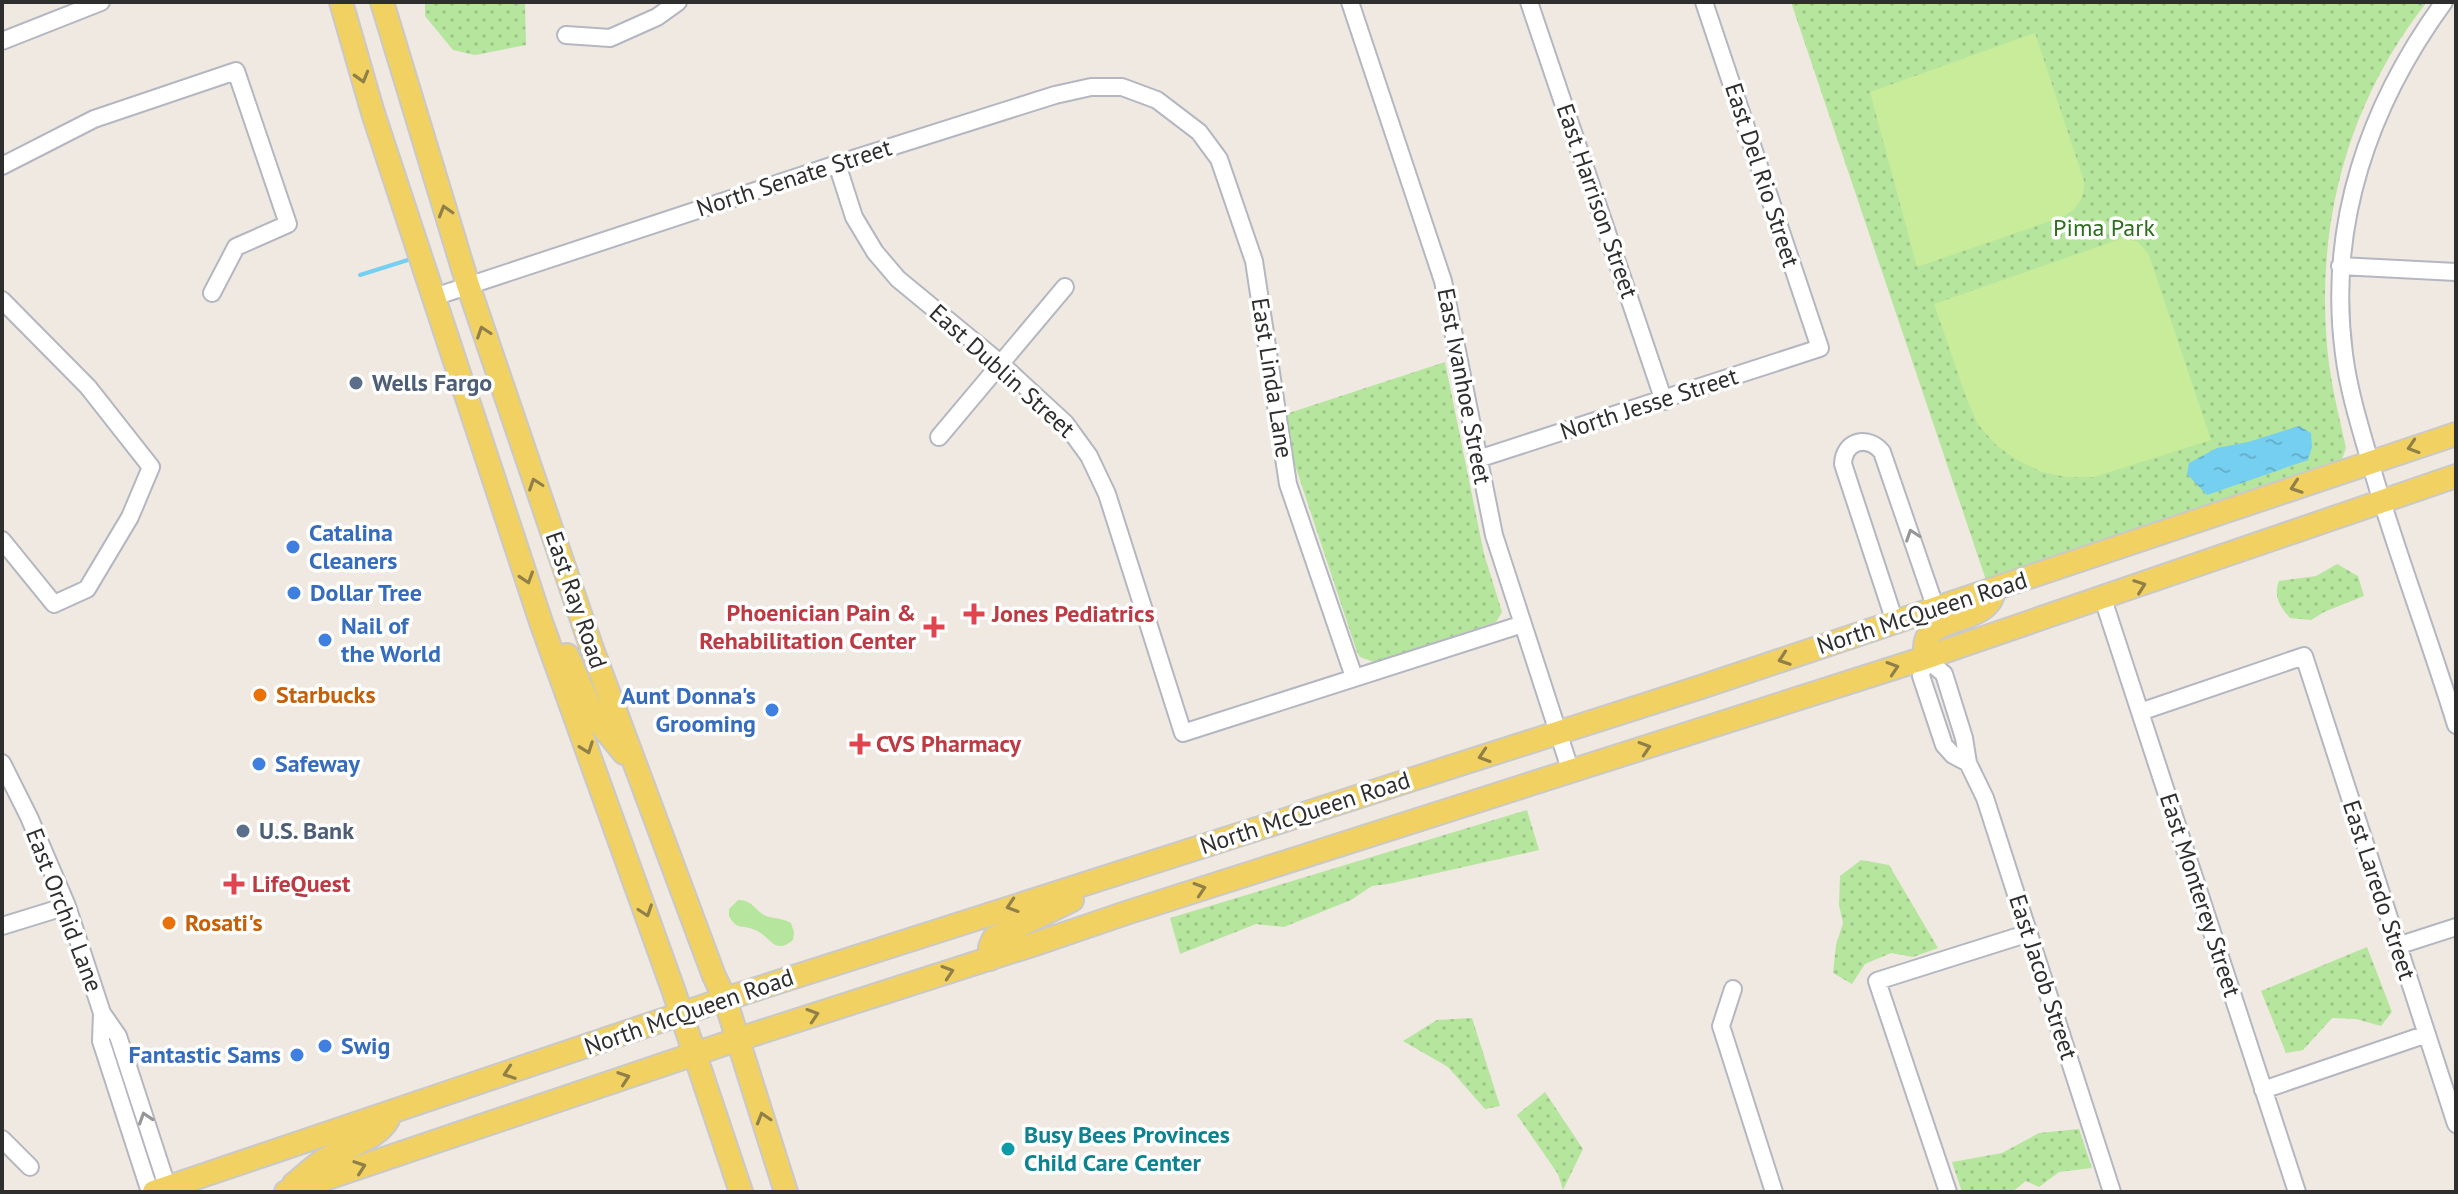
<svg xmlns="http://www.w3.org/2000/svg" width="2458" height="1194" font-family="'PT Sans',sans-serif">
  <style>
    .grass { fill: #b6e59e }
    .park { fill: url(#park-dots) }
    .pitch { fill: #c9ec9a }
    .water { fill: url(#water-ripples) }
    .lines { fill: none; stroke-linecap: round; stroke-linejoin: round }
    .stream { stroke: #75cff0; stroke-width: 4 }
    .minor-casing { stroke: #b4b7c1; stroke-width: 20 }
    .major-casing { stroke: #c9c9c9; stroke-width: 26 }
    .minor { stroke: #fff; stroke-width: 16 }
    .major { stroke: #f2d163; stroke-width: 22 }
    .oneway { stroke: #908048 }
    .oneway2 { stroke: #969696 }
    .service-dot { fill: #5c6f8a; stroke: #fff; stroke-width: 3 }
    .shop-dot { fill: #3f7fe0; stroke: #fff; stroke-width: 3 }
    .health-dot { fill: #e0444e; stroke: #fff; stroke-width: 3 }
    .food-dot { fill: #e8710a; stroke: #fff; stroke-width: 3 }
    .culture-dot { fill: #0f9aa8; stroke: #fff; stroke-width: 3 }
    .labels { text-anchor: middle; stroke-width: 7; stroke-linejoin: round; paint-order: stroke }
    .street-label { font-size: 24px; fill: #2e2e2e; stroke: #fff }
    .park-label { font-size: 24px; fill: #2c6e1b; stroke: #fff }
    .service-label { font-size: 24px; font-weight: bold; fill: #4e5e75; stroke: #fff; text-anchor: start }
    .shop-label { font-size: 24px; font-weight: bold; fill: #366cbe; stroke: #fff; text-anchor: start }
    .health-label { font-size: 24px; font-weight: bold; fill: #be3a42; stroke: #fff; text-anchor: start }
    .food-label { font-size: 24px; font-weight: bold; fill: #c56008; stroke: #fff; text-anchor: start }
    .culture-label { font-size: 24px; font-weight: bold; fill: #0d838f; stroke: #fff; text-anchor: start }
  </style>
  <defs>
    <pattern id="park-dots" width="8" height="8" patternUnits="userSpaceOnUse" patternTransform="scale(2)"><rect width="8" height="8" fill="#b6e59e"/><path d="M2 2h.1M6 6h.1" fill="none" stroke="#9dc588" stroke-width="1.8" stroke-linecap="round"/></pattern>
    <pattern id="water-ripples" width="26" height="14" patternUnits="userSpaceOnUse" patternTransform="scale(2)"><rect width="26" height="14" fill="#75cff0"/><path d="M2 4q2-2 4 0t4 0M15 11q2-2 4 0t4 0" fill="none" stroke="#66b2ce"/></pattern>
  </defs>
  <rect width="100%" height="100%" fill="#efe9e1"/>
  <path class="grass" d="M 738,900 C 753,900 754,910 766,916 C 775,919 783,918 791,923 L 794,932 L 793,940 C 774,956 771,936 755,930 C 742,924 737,931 729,916 L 729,909 Z"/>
  <path class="park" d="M 425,2 L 525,2 L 526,45 L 475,55 L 453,50 L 425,16 Z
    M 1791,2 L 2427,2 C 2345,105 2313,234 2329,364 C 2333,393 2340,420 2346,448 L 2342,459 L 1987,583 Z
    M 1445,362 L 1484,554 L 1502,612 L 1496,622 L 1374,662 L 1360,657 L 1357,652 L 1293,459 L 1286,414 Z
    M 2337,564 L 2358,576 L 2364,596 L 2324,612 L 2311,620 L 2290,618 C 2280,607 2273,596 2279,581 L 2316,576 Z
    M 1527,810 L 1539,850 L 1388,884 L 1372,886 L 1351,900 L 1284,927 L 1256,924 L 1180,954 L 1170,918 Z
    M 1861,860 L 1889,865 L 1938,948 L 1913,957 L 1891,953 L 1865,964 L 1852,984 L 1833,973 L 1836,945 L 1843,923 L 1839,905 L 1840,876 Z
    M 2367,947 L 2392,1012 L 2381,1026 L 2356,1019 L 2332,1018 L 2303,1050 L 2286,1053 L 2261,991 Z
    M 1472,1018 L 1500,1106 L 1485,1109 L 1448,1067 L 1403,1041 L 1437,1020 Z
    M 1545,1092 L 1583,1149 L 1563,1190 L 1558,1174 L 1517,1115 Z
    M 2079,1129 L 2092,1168 L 2059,1172 L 2039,1187 L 2026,1181 L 2012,1192 L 1962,1192 L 1952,1162 L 2002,1153 L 2039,1133 Z"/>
  <path class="pitch" d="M 2035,33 L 2084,181 C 2085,197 2078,208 2065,216 L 1917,267 L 1870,92 Z
    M 2123,238 L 2138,242 L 2149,255 L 2211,440 L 2094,477 L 2066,477 L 2042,472 L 2015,459 L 1995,444 L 1977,423 L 1965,394 L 1934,304 Z"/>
  <path class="water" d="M 2299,426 L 2311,433 L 2312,447 L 2308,460 L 2207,495 L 2187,474 L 2189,463 L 2217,448 L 2248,442 Z"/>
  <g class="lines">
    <path class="stream" d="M 360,275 L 411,259"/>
    <g class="minor-casing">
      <path id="minor" d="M 1350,2 L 1443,281 L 1494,535 L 1571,772
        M 1529,2 L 1664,401
        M 2444,2 C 2369,105 2327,225 2344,354 C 2349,394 2362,433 2373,472 C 2398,557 2430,640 2456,725
        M 566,35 L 610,38 L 657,17 L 678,2
        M 2,41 L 101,2
        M 837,164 L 854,217 L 875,252 L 898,279 L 1000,363 L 1065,423 L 1089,456 L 1107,494 L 1183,733 L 1523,624
        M 2,166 L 94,119 L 236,71 L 288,224 L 236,247 L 212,293
        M 2340,266 L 2456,272
        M 434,297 L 837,164 L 1055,95 L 1091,87 L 1122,87 L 1157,100 L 1199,132 L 1219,159 L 1254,261 L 1288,484 L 1354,677
        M 2,300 L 88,387 L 151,467 L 130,517 L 87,589 L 54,604 L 2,540
        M 939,437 L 1065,287
        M 1478,459 L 1820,348 L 1704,2
        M 2103,599 L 2297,1192
        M 1895,622 L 1843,464 C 1844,440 1868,435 1882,452 L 1936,609
        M 2140,712 L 2304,656 L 2456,1124
        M 2,763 L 29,817 L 67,906 L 102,1013 L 118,1036 L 169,1192
        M 1968,763 L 1953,755 L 1944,745 L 1921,676 L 1925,658 L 1944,674 L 1964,738 L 1968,763 L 1985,798 L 2112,1192
        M 2,926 L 67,906
        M 2397,946 L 2456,927
        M 1733,989 L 1721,1026 L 1774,1192
        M 102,1013 L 101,1041 L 150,1192
        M 2263,1090 L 2427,1034
        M 2,1139 L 30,1167
        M 1948,1192 L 1877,981 L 2029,933"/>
    </g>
    <g class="major-casing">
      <path id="major" d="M 341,2 L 373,113 L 541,622 L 673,989 L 741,1192
        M 382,2 L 468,285 L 591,646 L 714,976 L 725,999 L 786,1192
        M 567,655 L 594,716 L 624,753
        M 1925,658 C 1925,652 1924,644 1927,638 C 1941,615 1990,622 1994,590
        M 990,959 L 990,947 L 994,938 L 1072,900
        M 294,1184 C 304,1176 313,1167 324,1160 C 343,1147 384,1138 390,1114
        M 154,1192 L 725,999 L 1701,687 L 2456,434
        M 286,1192 L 739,1039 L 1035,944 L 1126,913 L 1925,658 L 2456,476"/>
    </g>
    <use href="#minor" class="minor"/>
    <use href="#major" class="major"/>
  </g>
  <defs><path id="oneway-chevron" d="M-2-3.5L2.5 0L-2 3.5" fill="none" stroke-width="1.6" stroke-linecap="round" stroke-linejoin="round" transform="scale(2)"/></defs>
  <g class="oneway">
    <use href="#oneway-chevron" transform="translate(362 77) rotate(74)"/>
    <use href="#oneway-chevron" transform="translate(445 211) rotate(-107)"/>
    <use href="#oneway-chevron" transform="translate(483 332) rotate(-109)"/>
    <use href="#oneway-chevron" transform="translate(2413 447) rotate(162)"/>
    <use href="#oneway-chevron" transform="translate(535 484) rotate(-109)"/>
    <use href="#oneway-chevron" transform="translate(2296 487) rotate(161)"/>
    <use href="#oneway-chevron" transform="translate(527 578) rotate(72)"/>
    <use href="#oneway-chevron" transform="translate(2140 586) rotate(-20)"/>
    <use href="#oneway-chevron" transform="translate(1784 659) rotate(161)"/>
    <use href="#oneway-chevron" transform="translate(1893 668) rotate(-18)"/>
    <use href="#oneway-chevron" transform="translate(587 748) rotate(70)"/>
    <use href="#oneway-chevron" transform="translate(1645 748) rotate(-18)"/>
    <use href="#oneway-chevron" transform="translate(1484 756) rotate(162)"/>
    <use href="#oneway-chevron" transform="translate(1200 889) rotate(-18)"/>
    <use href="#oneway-chevron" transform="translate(1012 906) rotate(162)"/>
    <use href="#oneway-chevron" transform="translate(646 911) rotate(71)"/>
    <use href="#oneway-chevron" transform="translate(948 972) rotate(-18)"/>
    <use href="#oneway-chevron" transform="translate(813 1015) rotate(-18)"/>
    <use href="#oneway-chevron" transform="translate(509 1073) rotate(161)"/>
    <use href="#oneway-chevron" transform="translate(624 1078) rotate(-19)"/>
    <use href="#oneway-chevron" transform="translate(763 1118) rotate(-107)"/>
    <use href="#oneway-chevron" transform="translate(360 1167) rotate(-19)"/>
  </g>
  <g class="oneway2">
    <use href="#oneway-chevron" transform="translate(1912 535) rotate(-109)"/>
    <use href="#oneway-chevron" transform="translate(145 1118) rotate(-108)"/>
  </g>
  <g class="service-dot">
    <circle cx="356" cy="383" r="8"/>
    <circle cx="243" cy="831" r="8"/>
  </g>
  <g class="shop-dot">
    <circle cx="293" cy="547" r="8"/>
    <circle cx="294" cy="593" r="8"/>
    <circle cx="325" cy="640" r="8"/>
    <circle cx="772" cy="710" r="8"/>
    <circle cx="259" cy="764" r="8"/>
    <circle cx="325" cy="1046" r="8"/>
    <circle cx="297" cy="1055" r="8"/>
  </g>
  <g class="health-dot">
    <path d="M970 602h8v8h8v8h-8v8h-8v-8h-8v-8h8z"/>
    <path d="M930 615h8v8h8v8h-8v8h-8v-8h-8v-8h8z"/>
    <path d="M856 732h8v8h8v8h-8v8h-8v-8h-8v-8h8z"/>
    <path d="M230 872h8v8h8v8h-8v8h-8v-8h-8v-8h8z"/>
  </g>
  <g class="food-dot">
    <circle cx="260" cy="695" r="8"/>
    <circle cx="169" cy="923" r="8"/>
  </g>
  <circle class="culture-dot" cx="1008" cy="1149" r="8"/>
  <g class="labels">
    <g class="street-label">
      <text transform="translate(1762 175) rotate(72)" y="8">East Del Rio Street</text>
      <text transform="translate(794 178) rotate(-18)" y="8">North Senate Street</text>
      <text transform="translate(1597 201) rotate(71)" y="8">East Harrison Street</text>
      <text transform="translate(1002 371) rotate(42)" y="8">East Dublin Street</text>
      <text transform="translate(1272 378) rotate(81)" y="8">East Linda Lane</text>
      <text transform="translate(1464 386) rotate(79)" y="8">East Ivanhoe Street</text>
      <text transform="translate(1649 404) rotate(-18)" y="8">North Jesse Street</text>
      <text transform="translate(576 600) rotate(71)" y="8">East Ray Road</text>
      <text transform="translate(1922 613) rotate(-18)" y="8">North McQueen Road</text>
      <text transform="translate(1305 813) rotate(-18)" y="8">North McQueen Road</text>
      <text transform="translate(2379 890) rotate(72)" y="8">East Laredo Street</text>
      <text transform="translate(2200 895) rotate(72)" y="8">East Monterey Street</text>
      <text transform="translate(64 910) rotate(69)" y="8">East Orchid Lane</text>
      <text transform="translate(2043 977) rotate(72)" y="8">East Jacob Street</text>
      <text transform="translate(689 1012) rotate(-19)" y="8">North McQueen Road</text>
    </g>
    <g class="park-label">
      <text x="2104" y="236">Pima Park</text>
    </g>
    <g class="service-label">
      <text x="372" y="391">Wells Fargo</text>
      <text x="259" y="839">U.S. Bank</text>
    </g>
    <g class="shop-label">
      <text x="309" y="541">Catalina<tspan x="309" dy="28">Cleaners</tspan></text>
      <text x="310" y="601">Dollar Tree</text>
      <text x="341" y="634">Nail of<tspan x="341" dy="28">the World</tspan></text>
      <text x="756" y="704" text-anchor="end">Aunt Donna's<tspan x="756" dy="28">Grooming</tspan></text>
      <text x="275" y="772">Safeway</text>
      <text x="341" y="1054">Swig</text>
      <text x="281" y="1063" text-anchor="end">Fantastic Sams</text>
    </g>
    <g class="health-label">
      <text x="916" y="621" text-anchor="end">Phoenician Pain &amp;<tspan x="916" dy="28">Rehabilitation Center</tspan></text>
      <text x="992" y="622">Jones Pediatrics</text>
      <text x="876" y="752">CVS Pharmacy</text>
      <text x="252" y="892">LifeQuest</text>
    </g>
    <g class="food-label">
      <text x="276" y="703">Starbucks</text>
      <text x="185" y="931">Rosati's</text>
    </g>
    <g class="culture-label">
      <text x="1024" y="1143">Busy Bees Provinces<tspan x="1024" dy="28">Child Care Center</tspan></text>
    </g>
  </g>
  <rect width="2458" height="1194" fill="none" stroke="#2e2e2e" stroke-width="8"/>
</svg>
